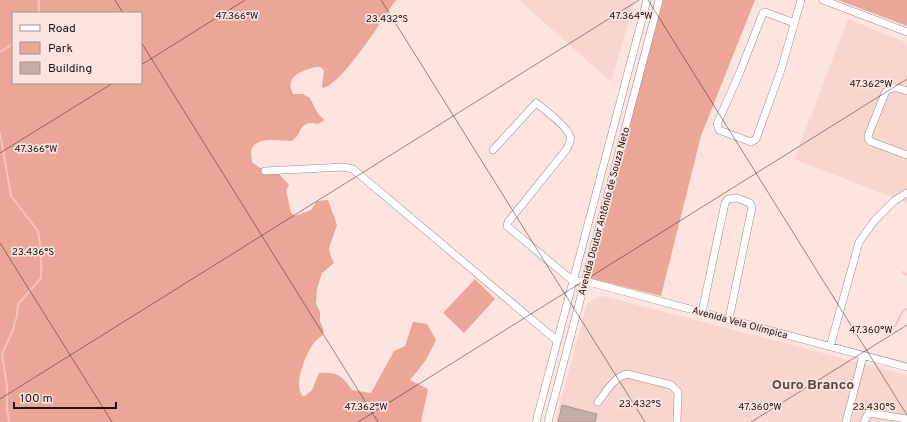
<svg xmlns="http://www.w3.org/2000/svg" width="907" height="422" font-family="Overpass,sans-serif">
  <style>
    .built { fill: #f7d6cf }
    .green { fill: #eba698; fill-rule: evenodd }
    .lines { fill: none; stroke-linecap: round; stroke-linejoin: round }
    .stream { stroke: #f7c2b7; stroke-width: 2 }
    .building { fill: #c4aca7; stroke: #ac9591 }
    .minor-casing { stroke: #9f8884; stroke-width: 8 }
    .minor { stroke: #fff; stroke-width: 7 }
    .ticks { fill: none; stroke: #1d1513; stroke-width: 1; stroke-opacity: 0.45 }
    .labels { text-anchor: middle; stroke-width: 3.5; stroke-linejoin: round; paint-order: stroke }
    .street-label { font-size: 10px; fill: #1d1513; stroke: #fde4df }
    .district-label { font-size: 14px; font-weight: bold; fill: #594541; stroke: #fde4df }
    .ticks-label { font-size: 10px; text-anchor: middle; fill: #1d1513; stroke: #fde4df; stroke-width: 3.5; stroke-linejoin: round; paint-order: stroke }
  </style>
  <rect width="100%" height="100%" fill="#fde4df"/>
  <path class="built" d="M 519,0 L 635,0 L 611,82 Z
    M 848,19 L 907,43 L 907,203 L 794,159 Z
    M 603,296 L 907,375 L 907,422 L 555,422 L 587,304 L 594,299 Z"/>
  <path class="green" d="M 0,0 L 396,0 C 384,17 341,86 323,88 L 322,85 L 324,71 C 322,68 322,67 319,67 C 315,66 310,69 306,70 C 295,74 286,80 293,94 L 303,94 L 310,98 L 318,114 L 325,120 L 318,124 C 298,119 303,134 292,141 C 280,141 253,135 251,152 C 251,155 252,159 252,162 L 260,168 L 271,168 L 279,174 L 289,185 L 286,190 L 291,213 L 295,216 L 311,210 L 317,201 L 328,200 L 337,225 L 329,248 L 330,254 L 334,263 L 322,273 L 317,289 L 316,304 L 320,312 L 320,321 L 324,331 L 322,336 C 310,341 299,371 299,384 C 299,388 300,392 302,396 L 305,396 L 312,390 L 319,373 C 337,372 342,375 352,390 L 371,393 L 394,351 L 405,346 L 413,322 L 427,324 L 436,340 L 426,360 L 410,380 L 428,389 L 421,422 L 0,422 ZM 13,13 L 141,13 L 141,83 L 13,83 Z
    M 663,0 L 755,0 L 701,136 L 661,296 L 588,278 Z
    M 838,0 L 907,0 L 907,26 Z
    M 475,279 L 495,299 L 464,333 L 443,313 Z"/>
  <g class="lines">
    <path class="stream" d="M 39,13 L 39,0
      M 0,52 L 13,44
      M 0,133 L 11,196 L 38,231 L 41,251 L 41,278 L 18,304 L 17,316 L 12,332 L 2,354 L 7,387 L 7,408 L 9,422
      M 903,272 L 907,275
      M 895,326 L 903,311 L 907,309"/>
  </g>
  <path class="building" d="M 562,405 L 597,414 L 595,422 L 558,422 Z"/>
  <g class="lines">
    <g class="minor-casing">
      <path id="minor" d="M 823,0 L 907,32
        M 794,23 L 765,12 L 763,13 L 740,72 L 717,124 L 719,130 L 751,142 L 756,139 L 781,70 L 801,0
        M 907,91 C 898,88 892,85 885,93 L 868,136 L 869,140 L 872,142 L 907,155
        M 493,150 L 536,103 C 544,109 567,127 570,136 C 572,141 568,146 566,150 L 508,222 L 507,226 L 573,281 L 585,281 L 907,367
        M 265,171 L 344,167 L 353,169 L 556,340
        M 702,312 L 725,203 L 728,199 L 737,198 L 750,203 L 752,207 L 729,319
        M 830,347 L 859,242 L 875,220 L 894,201 L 907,193
        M 598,402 C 606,392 614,377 627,374 L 671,385 L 678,392 L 677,422
        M 536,422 L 647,0
        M 548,422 L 659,0
        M 846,422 L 863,356
        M 864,422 L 867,416 L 869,413 L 907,419"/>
    </g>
    <use href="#minor" class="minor"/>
  </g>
  <path class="ticks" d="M 115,0 L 123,13M 381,0 L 645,422M 648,0 L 907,415M 141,42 L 378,422M 141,65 L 245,0M 0,153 L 113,83M 0,243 L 112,422M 0,399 L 639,0M 358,422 L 907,79M 751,422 L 907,325"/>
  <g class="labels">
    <g class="street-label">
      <text transform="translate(603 211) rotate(-75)" y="4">Avenida Doutor Antônio de Souza Neto</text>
      <text transform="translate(740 322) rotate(15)" y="4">Avenida Vela Olímpica</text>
    </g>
    <g class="district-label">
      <text x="813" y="389">Ouro Branco</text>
    </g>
  </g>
  <g class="ticks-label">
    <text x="631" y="19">47.364°W</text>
    <text x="237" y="19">47.366°W</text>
    <text x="387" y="22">23.432°S</text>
    <text x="871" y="87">47.362°W</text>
    <text x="36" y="152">47.366°W</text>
    <text x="33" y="255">23.436°S</text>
    <text x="871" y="333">47.360°W</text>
    <text x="640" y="407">23.432°S</text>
    <text x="874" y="410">23.430°S</text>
    <text x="366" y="410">47.362°W</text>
    <text x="760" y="410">47.360°W</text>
  </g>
  <rect x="12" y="12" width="130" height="72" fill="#fde4df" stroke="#a3918d"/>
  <rect x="20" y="25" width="20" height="6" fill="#ffffff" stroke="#a3918d"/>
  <text x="48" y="32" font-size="12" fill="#1d1513">Road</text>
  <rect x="20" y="42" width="20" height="12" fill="#eba698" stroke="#a3918d"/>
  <text x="48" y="52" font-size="12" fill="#1d1513">Park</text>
  <rect x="20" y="62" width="20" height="12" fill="#c4aca7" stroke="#a3918d"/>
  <text x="48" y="72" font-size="12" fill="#1d1513">Building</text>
  <path d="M14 402v6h102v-6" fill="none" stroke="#1d1513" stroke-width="2"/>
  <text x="20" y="402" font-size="12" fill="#1d1513" stroke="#fde4df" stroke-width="3" paint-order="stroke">100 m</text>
</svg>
